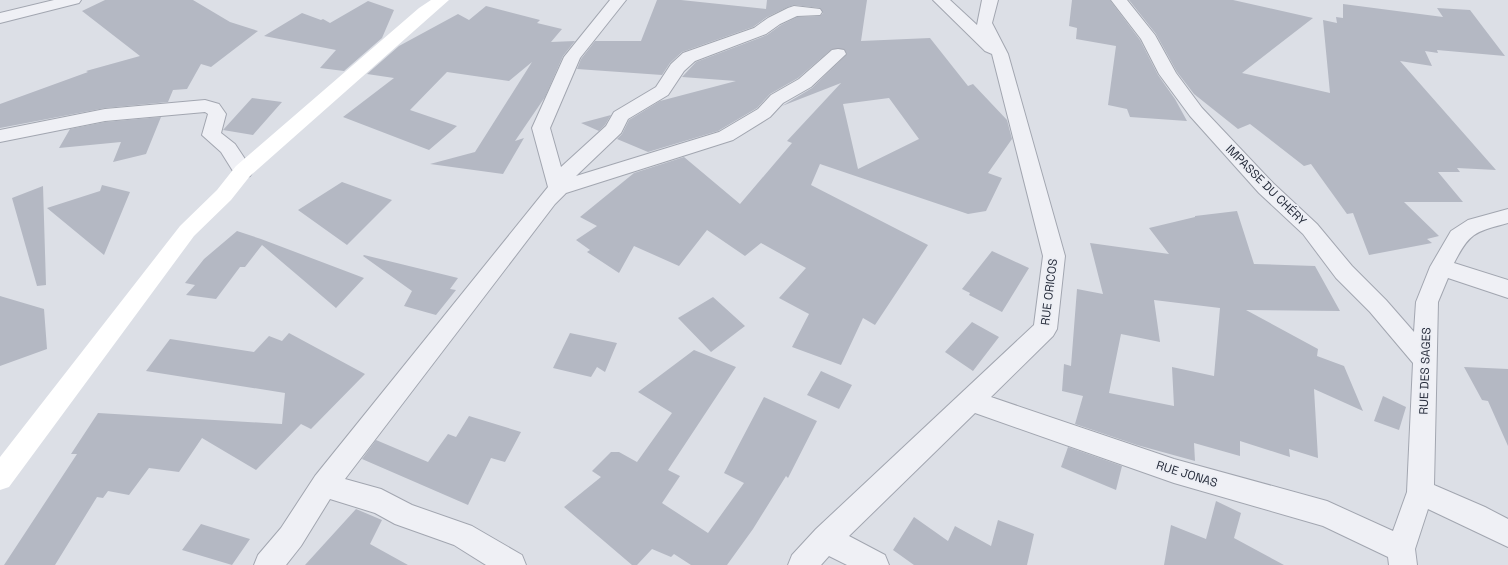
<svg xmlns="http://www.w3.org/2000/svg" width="1508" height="565" font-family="'Space Grotesk',sans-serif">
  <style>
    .building { fill: #b4b8c3; fill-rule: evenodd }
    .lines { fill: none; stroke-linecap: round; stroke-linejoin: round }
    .street-casing { stroke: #a2a6b0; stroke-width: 2 }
    .street { fill: #eff0f5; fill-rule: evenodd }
    .secondary { fill: #fff; fill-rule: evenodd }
    .labels { text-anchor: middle; stroke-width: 3.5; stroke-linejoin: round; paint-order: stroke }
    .street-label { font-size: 12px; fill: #272d3c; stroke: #eceef4 }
  </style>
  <rect width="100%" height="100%" fill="#dcdfe6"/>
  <path class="building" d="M 105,0 L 193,0 L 230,22 L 258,31 L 211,67 L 201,64 L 187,89 L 173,90 L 168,102 L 105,108 L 0,128 L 0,104 L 88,72 L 86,71 L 140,56 L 82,11 Z
    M 657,0 L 681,0 L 766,9 L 767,0 L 867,0 L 861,41 L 930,38 L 968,86 L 973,84 L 1007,120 L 1012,139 L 988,173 L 1002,178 L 986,211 L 968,214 L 820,164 L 811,185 L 928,245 L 875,325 L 863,318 L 841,365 L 792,347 L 809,314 L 779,298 L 806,268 L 761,243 L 745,256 L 707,230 L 679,266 L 634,246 L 619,273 L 587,252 L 590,250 L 576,240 L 597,226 L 580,217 L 634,173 L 684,157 L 740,204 L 792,143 L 787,141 L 841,83 L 782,106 L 812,88 L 847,54 L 844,49 L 832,49 L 798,78 L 770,94 L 757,108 L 718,131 L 648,152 L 617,139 L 622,134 L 629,120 L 660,101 L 736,81 L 682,77 L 696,62 L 767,35 L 781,25 L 797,17 L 820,16 L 823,13 L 820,8 L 794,5 L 788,7 L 767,17 L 753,27 L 682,52 L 670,63 L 662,75 L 577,69 L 581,59 L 595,41 L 641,41 ZM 889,98 L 919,139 L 858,169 L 843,104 Z
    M 1072,0 L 1110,0 L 1140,40 L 1158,75 L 1175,99 L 1187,121 L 1130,117 L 1127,109 L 1108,105 L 1116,46 L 1076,39 L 1077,28 L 1069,26 Z
    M 1129,0 L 1233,0 L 1313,18 L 1242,73 L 1330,93 L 1323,20 L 1337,23 L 1336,17 L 1343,18 L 1343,4 L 1443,17 L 1437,8 L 1470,10 L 1505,56 L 1437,50 L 1438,53 L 1425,51 L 1432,66 L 1400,61 L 1496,170 L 1457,168 L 1460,172 L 1438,172 L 1463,202 L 1404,202 L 1439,236 L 1427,239 L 1432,243 L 1369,255 L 1353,213 L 1347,214 L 1311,164 L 1304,166 L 1250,124 L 1238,129 L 1194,94 L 1177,72 L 1156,34 Z
    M 368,1 L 394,10 L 382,38 L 344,71 L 320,68 L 336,50 L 264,36 L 302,13 L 321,20 L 323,19 L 330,23 Z
    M 486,6 L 540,20 L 537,23 L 562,29 L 551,42 L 575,41 L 563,56 L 545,97 L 515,141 L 524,138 L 503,174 L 430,164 L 475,152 L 532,62 L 509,81 L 447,72 L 410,110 L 457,126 L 429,150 L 343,117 L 394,78 L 367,74 L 399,46 L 458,14 L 469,20 Z
    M 252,98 L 282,102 L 253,135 L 223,130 Z
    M 611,115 L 605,125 L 599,131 L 581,123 Z
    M 161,117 L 146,154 L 113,162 L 121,142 L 59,148 L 70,129 L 105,122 Z
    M 342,182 L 392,200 L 347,245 L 298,210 Z
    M 102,185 L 130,192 L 104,255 L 47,208 L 100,191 Z
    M 43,186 L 46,285 L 37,286 L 12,198 Z
    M 1237,211 L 1254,264 L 1315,266 L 1340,311 L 1246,310 L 1318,349 L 1317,356 L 1344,366 L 1363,411 L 1314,389 L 1318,458 L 1289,449 L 1290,457 L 1240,441 L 1240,456 L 1194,443 L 1195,461 L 1137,445 L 1075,424 L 1083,396 L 1062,391 L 1064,364 L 1071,366 L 1077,289 L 1103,294 L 1090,243 L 1169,254 L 1149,228 L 1195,217 L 1195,216 ZM 1154,300 L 1220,308 L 1214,376 L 1172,367 L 1174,406 L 1109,393 L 1121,334 L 1160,342 Z
    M 237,231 L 261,239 L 364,278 L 336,308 L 262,245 L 245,267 L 240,267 L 216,299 L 186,295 L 195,285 L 185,283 L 204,259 Z
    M 992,251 L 1029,268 L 1002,312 L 969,295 L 970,293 L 962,289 Z
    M 364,255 L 458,278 L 450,289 L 456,290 L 436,315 L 404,306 L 412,291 L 363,256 Z
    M 0,296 L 44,309 L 47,349 L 0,366 Z
    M 713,297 L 745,326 L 711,352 L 678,318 Z
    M 972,322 L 999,337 L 973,371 L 945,352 Z
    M 289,333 L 365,374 L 311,429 L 301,424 L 256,470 L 202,438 L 179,472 L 149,468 L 129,495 L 108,491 L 103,498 L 97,497 L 55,565 L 4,565 L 77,454 L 71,454 L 98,413 L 282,424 L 285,393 L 146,371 L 170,339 L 254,352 L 269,336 L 282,341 Z
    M 570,333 L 617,343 L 605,372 L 597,367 L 591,377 L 553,368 Z
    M 694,350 L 736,367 L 668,470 L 680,476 L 662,503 L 708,533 L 744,483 L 724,473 L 764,397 L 817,421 L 788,478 L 786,476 L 753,529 L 727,565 L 691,565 L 674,554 L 671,557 L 652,549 L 637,565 L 632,565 L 564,507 L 601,477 L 592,471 L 611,452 L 619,452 L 637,462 L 672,413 L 638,392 Z
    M 1464,367 L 1508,369 L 1508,446 L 1488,401 L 1482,400 Z
    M 821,371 L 852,385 L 839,409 L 807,395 Z
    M 1383,396 L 1406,407 L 1399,430 L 1374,421 Z
    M 469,416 L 521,432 L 505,462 L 491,458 L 468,505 L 362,459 L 376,440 L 428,462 L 448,434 L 456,437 Z
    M 1068,447 L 1122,466 L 1116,490 L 1061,467 Z
    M 1216,501 L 1241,513 L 1234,538 L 1284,565 L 1164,565 L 1171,525 L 1206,539 Z
    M 356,509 L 382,520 L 370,544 L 408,565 L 305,565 Z
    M 914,517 L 948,541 L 955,526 L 991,546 L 998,520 L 1034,534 L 1027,565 L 914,565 L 893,550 Z
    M 201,524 L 250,539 L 232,565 L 182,550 Z"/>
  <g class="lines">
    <g class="street-casing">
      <path id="street" d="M 54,0 L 81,0 L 79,3 L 0,23 L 0,13 Z
        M 610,0 L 626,0 L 580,58 L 550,128 L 561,167 L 606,126 L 614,112 L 656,87 L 671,64 L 683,53 L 754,28 L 768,18 L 788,8 L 794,6 L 820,9 L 822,12 L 820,15 L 797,16 L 780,24 L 766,34 L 695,61 L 684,71 L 668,95 L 628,119 L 621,133 L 576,176 L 719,132 L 758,109 L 771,95 L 799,79 L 832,50 L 838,49 L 844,50 L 846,54 L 811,87 L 783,103 L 770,117 L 733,140 L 566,193 L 555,204 L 345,479 L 381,489 L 412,505 L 472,526 L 522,555 L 526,565 L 486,565 L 454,545 L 395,524 L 375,513 L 330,499 L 301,546 L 286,565 L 254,565 L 258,555 L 281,528 L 315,476 L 548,187 L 532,128 L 564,57 Z
        M 933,0 L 950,0 L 977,25 L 982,0 L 998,0 L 992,23 L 1008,54 L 1065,256 L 1057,329 L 1053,336 L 991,397 L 1174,459 L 1327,501 L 1393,531 L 1407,492 L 1413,363 L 1370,312 L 1336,278 L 1303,234 L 1259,193 L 1190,116 L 1159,74 L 1141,39 L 1111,0 L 1127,0 L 1155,35 L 1176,73 L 1202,108 L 1273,183 L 1317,224 L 1352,266 L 1386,300 L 1414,332 L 1416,302 L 1430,267 L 1451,231 L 1468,220 L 1508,209 L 1508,223 C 1475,232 1470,232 1454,263 L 1508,280 L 1508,298 L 1448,278 L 1438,302 L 1434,485 L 1485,507 L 1508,519 L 1508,547 L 1428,509 L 1415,549 L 1417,565 L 1389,565 L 1388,557 L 1323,526 L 1174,483 L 975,413 L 849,536 L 885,555 L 889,565 L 847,565 L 829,556 L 821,565 L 788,565 L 792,555 L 816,529 L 1034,325 L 1043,256 L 992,54 L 985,51 Z
        M 205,100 L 219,104 L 226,114 L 221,133 L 235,144 L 253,171 L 250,176 L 243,178 L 236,176 L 221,152 L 202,135 L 208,114 L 205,112 L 105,121 L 0,142 L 0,130 L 105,109 Z"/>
    </g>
    <use href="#street" class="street"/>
    <path class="secondary" d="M 431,0 L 449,0 L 250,176 L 231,200 L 194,236 L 9,487 L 0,490 L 0,457 L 180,226 L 217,190 L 236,166 L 419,8 Z"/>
  </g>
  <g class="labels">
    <g class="street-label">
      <text transform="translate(1266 185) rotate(45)" y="4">IMPASSE DU CHÉRY</text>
      <text transform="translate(1049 292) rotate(-83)" y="4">RUE ORICOS</text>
      <text transform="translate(1425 371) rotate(-88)" y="4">RUE DES SAGES</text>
      <text transform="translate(1187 474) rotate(17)" y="4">RUE JONAS</text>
    </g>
  </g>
</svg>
